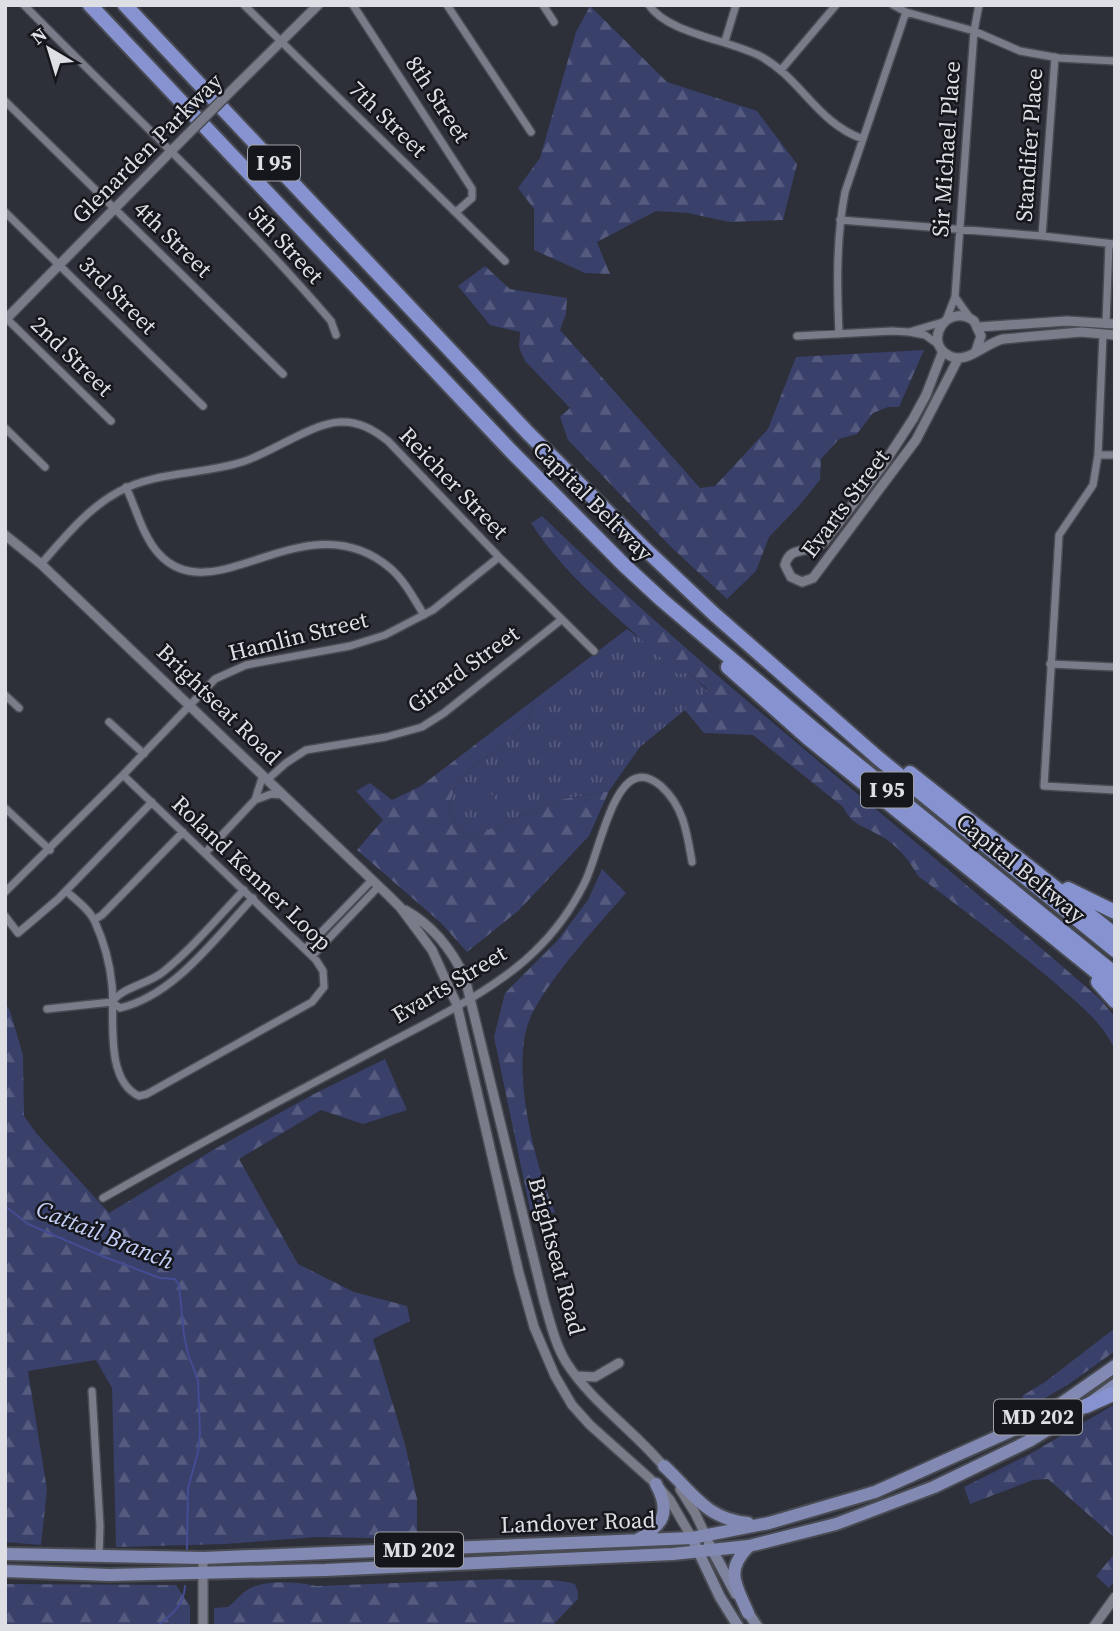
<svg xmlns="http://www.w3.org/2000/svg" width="1120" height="1631" font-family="'Source Serif 4',serif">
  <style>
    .grass { fill: url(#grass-tufts) }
    .forest { fill: url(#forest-firs) }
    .garden { fill: #39406a }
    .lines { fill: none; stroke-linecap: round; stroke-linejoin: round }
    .stream { stroke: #444c93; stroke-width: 2 }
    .minor-casing { stroke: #494b53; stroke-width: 10 }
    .tertiary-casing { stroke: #494b53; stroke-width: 12 }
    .secondary-casing { stroke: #494b53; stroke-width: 14 }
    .primary-casing { stroke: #494b53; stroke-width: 16 }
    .motorway-casing { stroke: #494b53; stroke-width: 18 }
    .minor { stroke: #7a7d89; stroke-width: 7 }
    .tertiary { stroke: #7a7d89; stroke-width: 9 }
    .secondary { stroke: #7e849e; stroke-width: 10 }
    .primary { stroke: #828ab4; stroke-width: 12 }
    .motorway { stroke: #8793d0; stroke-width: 14 }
    .tertiary-bridge-casing { stroke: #494b53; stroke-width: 12; stroke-linecap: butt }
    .tertiary-bridge { stroke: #7a7d89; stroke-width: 9 }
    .labels { text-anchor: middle; stroke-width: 5; stroke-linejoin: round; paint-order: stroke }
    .shield { fill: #16171c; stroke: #a1a3a9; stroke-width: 2 }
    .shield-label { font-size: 21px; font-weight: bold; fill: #dddfe5 }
    .street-label { font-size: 23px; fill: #dddfe5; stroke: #16171c }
    .water-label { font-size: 24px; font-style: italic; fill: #c6cff8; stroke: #16171c }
  </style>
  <defs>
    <pattern id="grass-tufts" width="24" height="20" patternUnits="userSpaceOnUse" patternTransform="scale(1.75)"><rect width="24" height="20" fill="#39406a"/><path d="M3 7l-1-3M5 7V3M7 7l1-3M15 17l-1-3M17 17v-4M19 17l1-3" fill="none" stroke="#555b7f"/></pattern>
    <pattern id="forest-firs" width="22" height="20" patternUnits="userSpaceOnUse" patternTransform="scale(1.75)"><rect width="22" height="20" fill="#39406a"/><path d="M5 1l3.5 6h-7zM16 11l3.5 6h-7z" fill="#555b7f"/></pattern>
  </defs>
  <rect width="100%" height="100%" fill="#2d2f39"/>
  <path class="grass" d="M 627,629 L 654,649 L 677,673 L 689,673 L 708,691 L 640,747 L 609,791 L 558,800 L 471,837 L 458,829 L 448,808 L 455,787 L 472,767 L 500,747 L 529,719 L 535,699 Z"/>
  <path class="forest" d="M 590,6 L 667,82 L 757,111 L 797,164 L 783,220 L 729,222 L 688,213 L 656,211 L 597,242 L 610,274 L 585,273 L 534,250 L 534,209 L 518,188 L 540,158 L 576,32 Z
    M 485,266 L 510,289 L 567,298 L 566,314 L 560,330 L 700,488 L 715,486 L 768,429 L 796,357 L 924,350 L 899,407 L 888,407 L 873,413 L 857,434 L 839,439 L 821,459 L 820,480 L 798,507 L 769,537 L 756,571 L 727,599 L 670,546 L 568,440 L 560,417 L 570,408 L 525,361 L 519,347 L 520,332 L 490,325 L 458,286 Z
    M 542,516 C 719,687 915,837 1100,999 L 1115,1017 L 1115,1050 C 1102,1021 1077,1003 1054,982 C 1010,945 964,910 918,876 C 908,858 896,844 879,835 C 862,825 853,826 843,807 L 753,735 L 704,733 L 684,709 L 708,690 L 689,673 L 677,674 C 628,623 569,583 531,523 Z
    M 535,699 L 529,719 L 500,747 L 472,767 L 455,787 L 448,808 L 458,829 L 471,837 L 558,800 L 609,791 L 589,836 L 518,911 L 467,952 L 441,923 L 357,850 L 383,820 L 356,791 L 370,783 L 392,800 L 421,786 Z
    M 602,869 L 626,893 C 594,930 556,970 533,1012 C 507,1060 535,1165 555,1212 L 532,1219 L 494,1037 L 505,993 L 557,941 L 588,900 Z
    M 5,1003 L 10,1011 L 23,1055 L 24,1116 L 37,1134 L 109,1213 L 213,1150 L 312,1095 L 385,1059 L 407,1110 L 363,1124 L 321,1110 L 239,1159 L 298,1264 L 354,1292 L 407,1306 L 410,1321 L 373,1339 L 405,1444 L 417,1499 L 417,1539 L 317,1537 L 225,1544 L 116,1547 L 112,1388 L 96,1360 L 28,1371 L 47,1490 L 41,1545 L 5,1542 Z
    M 1115,1328 L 1115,1351 L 1069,1384 L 1028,1408 L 1022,1396 L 1045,1382 Z
    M 1115,1404 L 1115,1538 L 1048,1479 L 1033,1480 L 970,1504 L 964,1487 L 1030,1454 Z
    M 1115,1553 L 1115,1580 L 1109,1588 L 1096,1576 Z
    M 502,1579 C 526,1582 552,1577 575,1584 L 578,1592 L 578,1599 L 552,1626 L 214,1626 L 214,1608 L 228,1607 C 237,1600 243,1590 255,1586 C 273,1580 298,1582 317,1586 Z
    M 5,1584 L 176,1585 L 190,1606 L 190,1626 L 5,1626 Z"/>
  <path class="garden" d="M 660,664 L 672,678 L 651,695 L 639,680 Z
    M 492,772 L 508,791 L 499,798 L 484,779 Z
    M 481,781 L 496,800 L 487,807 L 472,788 Z"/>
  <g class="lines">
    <path class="stream" d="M 5,1206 L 28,1224 L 102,1256 L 160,1278 L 175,1279 L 179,1285 L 184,1335 L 188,1354 L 198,1380 L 200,1433 L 198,1452 L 188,1488 L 187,1549
      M 157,1626 C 171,1615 184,1606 185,1586"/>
    <g class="minor-casing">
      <path id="minor" d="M 24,5 C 127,110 236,210 331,321 L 336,335
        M 244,5 L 505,261
        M 353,5 L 472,189 L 472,198 L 456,212
        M 447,5 L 531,132
        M 543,5 L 554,22
        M 649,5 C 667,33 729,40 760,56 C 802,79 817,123 863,139
        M 893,5 L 906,12 L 974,31 L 1020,51 L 1059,58 L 1115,61
        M 725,41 L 736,5
        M 781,70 L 836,5
        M 5,101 L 283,374
        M 5,212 L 203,406
        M 840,220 L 1042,236 L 1115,244
        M 1042,236 L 1055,57
        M 955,297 L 970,318
        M 5,317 L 111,421
        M 946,320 L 955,297 L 974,31 L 979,5
        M 1106,323 L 1109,244
        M 839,334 C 837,286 836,239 845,192 L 906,12
        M 1103,334 L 1098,455 L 1093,485 L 1059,535 L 1044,786 L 1115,790
        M 797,336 L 892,331 L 909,332
        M 939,345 L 925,335 L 909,332 L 943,322
        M 5,428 L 45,467
        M 1098,455 L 1115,455
        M 126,487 C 136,508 143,537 159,554 C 215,615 306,497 390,568 C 405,581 414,599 424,615
        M 41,564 C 65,537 87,509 118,492 C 155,471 202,475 242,462 C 271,453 312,423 340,422 C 359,421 374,430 388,441 L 499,557 L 594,651
        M 1050,664 L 1115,667
        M 5,695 L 19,708
        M 109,722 L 144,754
        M 268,779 L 286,763 L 306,750 L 386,737 L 422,727 L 444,713 L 561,620
        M 255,800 L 263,775
        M 5,808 L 50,850
        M 205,853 L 255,800 L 271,794 L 283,795
        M 66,891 C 76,900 90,910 95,922 C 104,942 110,964 112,985 C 115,1016 104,1080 139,1096 L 147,1094 L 312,1002 L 324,987 L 323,971 L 316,960 L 123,775
        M 5,892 L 123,775 L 215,679 L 246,665 L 350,646 L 385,635 L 433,610 L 499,557
        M 5,916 L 18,933 L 58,899 L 152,802
        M 94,920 L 102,915 L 183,832
        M 305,949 L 372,880
        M 312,956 L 379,886
        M 112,1002 C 123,987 148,984 163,972 C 193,948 218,917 244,890
        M 47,1009 L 112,1002 L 120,1008 C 175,995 215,938 253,898
        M 103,1198 C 191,1148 279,1101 368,1054 C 420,1026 492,993 534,952 C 555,932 571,910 584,884 C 597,860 610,785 637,778 C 646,775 655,781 661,786 C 684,807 687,833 692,862
        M 92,1391 L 100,1526 L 99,1557"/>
    </g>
    <g class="tertiary-casing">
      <path id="tertiary" d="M 237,85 L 318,5
        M 5,320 L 184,138
        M 979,327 L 1067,321 L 1115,324
        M 943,351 L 926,395 L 913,419 L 883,465 L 824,542 C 810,555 790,544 785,565 L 791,577 L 802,582 L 813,578 L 916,440 L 958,359
        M 976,351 L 981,336 L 974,321 C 947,302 923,341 948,355 C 966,366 985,343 1003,339 L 1081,332 L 1115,335
        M 5,535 L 41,564 L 389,896 L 400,907 L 432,950 L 457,1005 L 519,1273 L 534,1327 L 555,1376 L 572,1405 L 590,1425 L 656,1484 L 670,1500 L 692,1538
        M 405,910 C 432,925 452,950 465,978 L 544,1301 C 550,1321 555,1344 566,1362 C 592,1403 635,1431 666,1469
        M 577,1376 L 595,1377 L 619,1363
        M 680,1489 L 695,1513 L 706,1536
        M 203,1558 L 203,1626
        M 1094,1626 L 1115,1597"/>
    </g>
    <g class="secondary-casing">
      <path id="secondary" d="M 692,1538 L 720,1597 L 738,1626
        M 709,1544 L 736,1594
        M 745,1608 L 757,1626"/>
    </g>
    <g class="primary-casing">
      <path id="primary" d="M 664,1466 C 693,1493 706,1519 748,1523
        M 637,1540 C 664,1525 671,1512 656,1484
        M 5,1554 L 203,1558 L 692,1538 L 769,1523 L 875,1492 L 1024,1425 L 1062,1403 L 1115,1366
        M 5,1571 L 109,1575 L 325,1570 L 673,1554 L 749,1546 L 836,1524 L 934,1487 L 1031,1440 L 1086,1406 L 1115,1385
        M 748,1613 C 736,1585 724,1571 749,1546"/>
    </g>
    <g class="motorway-casing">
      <path id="motorway" d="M 90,5 L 510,450 L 624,565 L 663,601 L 815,730 L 1115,974
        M 125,5 L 528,433 L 642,546 L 714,614 L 878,758 L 1115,950
        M 728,667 L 808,738 L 1115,987
        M 910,773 L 1115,935
        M 1068,889 L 1115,912
        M 1098,982 L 1115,1001
        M 1086,1406 L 1115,1393"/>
    </g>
    <use href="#minor" class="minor"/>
    <use href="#tertiary" class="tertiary"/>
    <use href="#secondary" class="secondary"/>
    <use href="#primary" class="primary"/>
    <use href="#motorway" class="motorway"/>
    <g class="tertiary-bridge-casing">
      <path id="tertiary-bridge" d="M 184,138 L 237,85"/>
    </g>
    <use href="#tertiary-bridge" class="tertiary-bridge"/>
  </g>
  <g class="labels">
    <g class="shield">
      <rect x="248" y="145.5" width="52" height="35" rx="5"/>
      <rect x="861" y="772.5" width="52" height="35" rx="5"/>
      <rect x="994" y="1399.5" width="88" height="35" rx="5"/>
      <rect x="375" y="1532.5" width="88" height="35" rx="5"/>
    </g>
    <g class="shield-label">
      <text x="274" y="170">I 95</text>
      <text x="887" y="797">I 95</text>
      <text x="1038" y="1424">MD 202</text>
      <text x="419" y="1557">MD 202</text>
    </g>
    <g class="street-label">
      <text transform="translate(438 99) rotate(57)" y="8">8th Street</text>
      <text transform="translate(388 119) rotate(44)" y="8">7th Street</text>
      <text transform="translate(1029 145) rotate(-86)" y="8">Standifer Place</text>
      <text transform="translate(147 148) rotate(-45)" y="8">Glenarden Parkway</text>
      <text transform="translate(946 149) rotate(-86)" y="8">Sir Michael Place</text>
      <text transform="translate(173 239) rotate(44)" y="8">4th Street</text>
      <text transform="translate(286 244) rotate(47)" y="8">5th Street</text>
      <text transform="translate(118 295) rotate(45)" y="8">3rd Street</text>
      <text transform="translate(72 356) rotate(44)" y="8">2nd Street</text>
      <text transform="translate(454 483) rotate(46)" y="8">Reicher Street</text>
      <text transform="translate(593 501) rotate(45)" y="8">Capital Beltway</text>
      <text transform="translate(845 503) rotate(-53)" y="8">Evarts Street</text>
      <text transform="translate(298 636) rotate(-14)" y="8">Hamlin Street</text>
      <text transform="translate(463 669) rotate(-36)" y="8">Girard Street</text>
      <text transform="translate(219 704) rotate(44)" y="8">Brightseat Road</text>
      <text transform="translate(1021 868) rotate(39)" y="8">Capital Beltway</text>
      <text transform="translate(252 873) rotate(44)" y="8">Roland Kenner Loop</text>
      <text transform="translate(449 984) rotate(-31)" y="8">Evarts Street</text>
      <text transform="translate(557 1256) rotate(75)" y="8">Brightseat Road</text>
      <text transform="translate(578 1522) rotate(-2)" y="8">Landover Road</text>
    </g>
    <g class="water-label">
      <text transform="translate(105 1235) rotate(22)" y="8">Cattail Branch</text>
    </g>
  </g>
  <rect width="1120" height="1631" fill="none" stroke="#dddfe5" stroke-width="14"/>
  <g transform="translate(49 49) rotate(322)" stroke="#16171c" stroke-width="5" paint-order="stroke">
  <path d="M0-5L12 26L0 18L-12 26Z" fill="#dddfe5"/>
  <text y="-10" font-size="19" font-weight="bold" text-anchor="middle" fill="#dddfe5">N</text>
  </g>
</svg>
